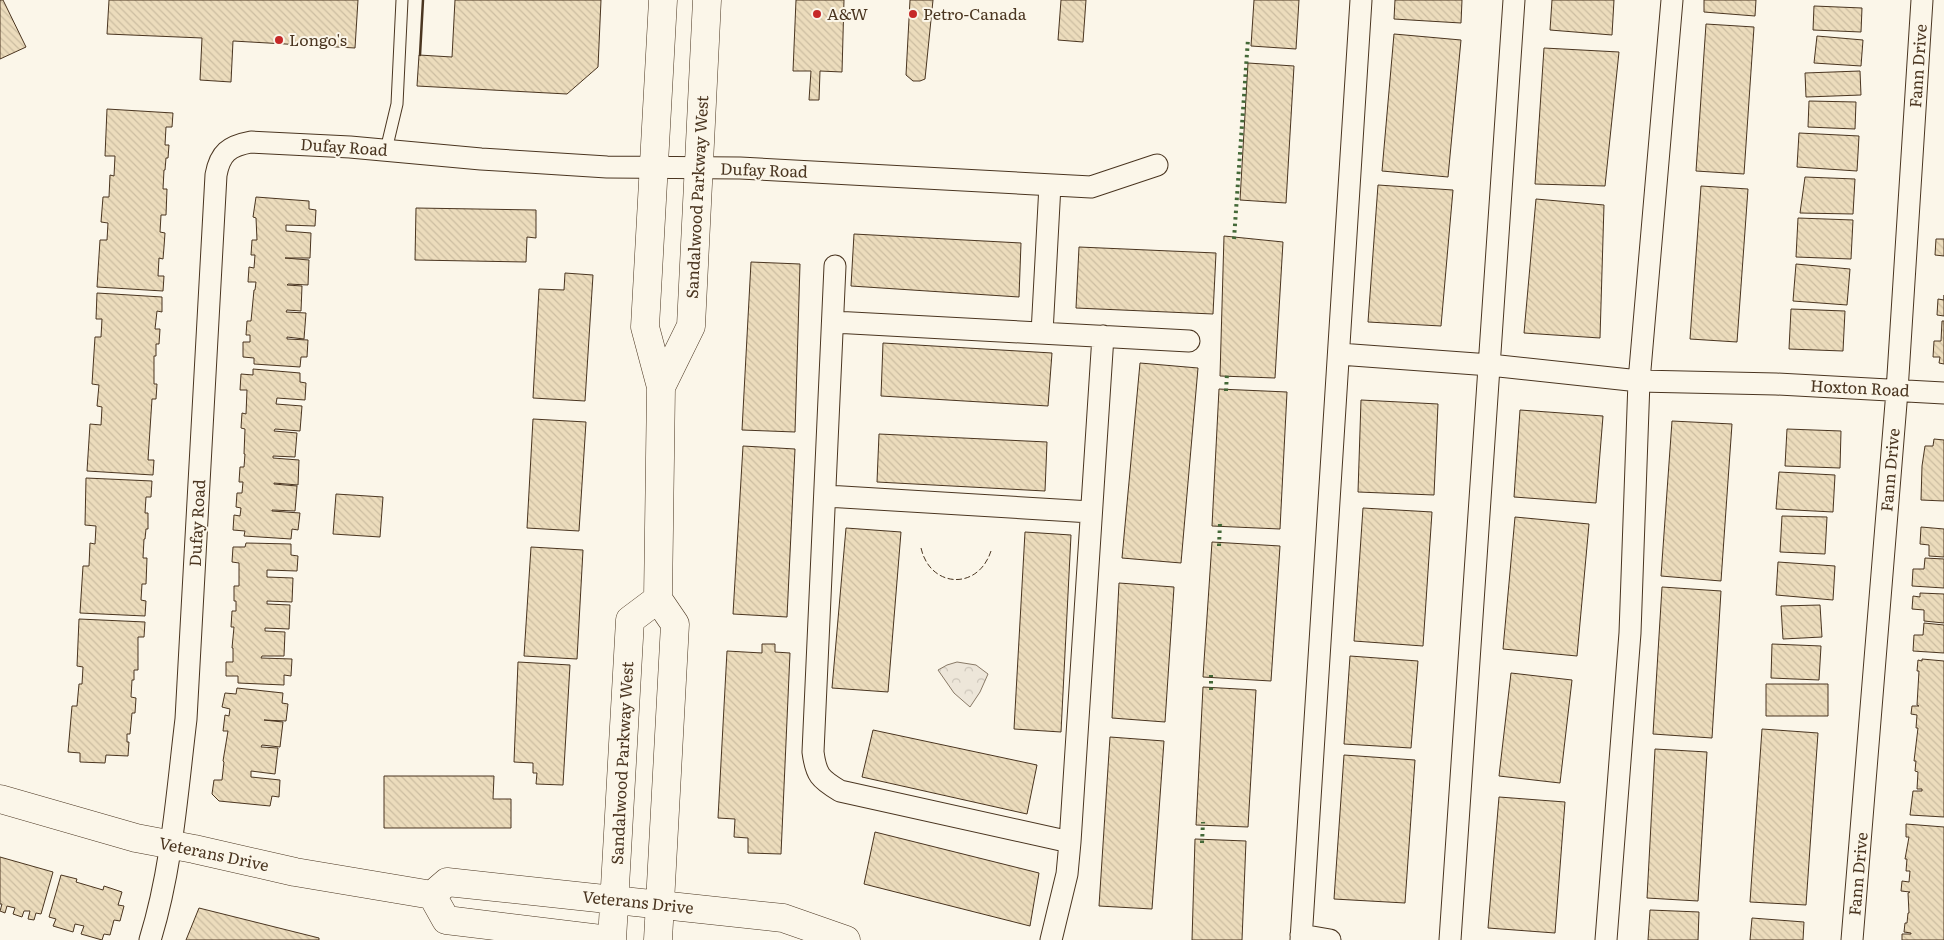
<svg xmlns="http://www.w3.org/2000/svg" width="1944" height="940" font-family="Literata,serif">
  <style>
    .park { fill: url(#park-crowns); stroke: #887966 }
    .building { fill: url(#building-back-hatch); stroke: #4a3520 }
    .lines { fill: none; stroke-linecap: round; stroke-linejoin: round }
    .lane-casing { stroke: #4a3520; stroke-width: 13 }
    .street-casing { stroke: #4a3520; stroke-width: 23 }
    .secondary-casing { stroke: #4a3520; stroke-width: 29 }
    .lane { stroke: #fbf6e9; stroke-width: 11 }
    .street { stroke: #fbf6e9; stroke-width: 21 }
    .secondary { stroke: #fbf6e9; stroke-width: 28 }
    .hedge { stroke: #436837; stroke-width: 4; stroke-dasharray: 2.5 4; stroke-linecap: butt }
    .fence { stroke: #4a3520; stroke-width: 1; stroke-dasharray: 6 2.5; stroke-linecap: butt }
    .wall { stroke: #4a3520; stroke-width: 2.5 }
    .poi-dot { fill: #c62828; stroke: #fbf6e9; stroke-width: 2 }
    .labels { text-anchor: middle; stroke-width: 4; stroke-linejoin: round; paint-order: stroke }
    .poi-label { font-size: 16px; fill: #4a3520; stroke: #fbf6e9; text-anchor: start }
    .street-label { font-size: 16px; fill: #4a3520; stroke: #fbf6e9 }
  </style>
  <defs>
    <pattern id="park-crowns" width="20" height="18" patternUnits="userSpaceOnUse" patternTransform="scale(1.25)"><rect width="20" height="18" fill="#ede6d9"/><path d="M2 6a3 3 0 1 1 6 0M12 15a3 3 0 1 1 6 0" fill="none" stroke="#cdc6ba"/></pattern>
    <pattern id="building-back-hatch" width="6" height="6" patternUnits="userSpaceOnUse" patternTransform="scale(1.25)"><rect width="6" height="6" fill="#ecdcbc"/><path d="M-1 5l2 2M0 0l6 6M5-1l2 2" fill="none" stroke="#ccbda1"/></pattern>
  </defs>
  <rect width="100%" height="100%" fill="#fbf6e9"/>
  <path class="park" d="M 957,662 L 976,665 L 988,674 L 980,692 L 970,707 L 954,693 L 938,670 L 947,665 Z"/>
  <path class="building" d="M 0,0 L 3,0 L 26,47 L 0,59 Z
    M 109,0 L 358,0 L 355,48 L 233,41 L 231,82 L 200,80 L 202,38 L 107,34 Z
    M 455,0 L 601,0 L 598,67 L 567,94 L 417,86 L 419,55 L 452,57 Z
    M 796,0 L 844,0 L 842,72 L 820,71 L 819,100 L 809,100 L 811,71 L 793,71 Z
    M 910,0 L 933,0 L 925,79 L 920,81 L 913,81 L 906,75 Z
    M 1061,0 L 1086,0 L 1083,42 L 1058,40 Z
    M 1254,0 L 1299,0 L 1296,49 L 1251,46 Z
    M 1395,0 L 1462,0 L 1461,23 L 1394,19 Z
    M 1552,0 L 1614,0 L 1612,35 L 1550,30 Z
    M 1704,0 L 1756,0 L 1755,16 L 1704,12 Z
    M 1814,6 L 1862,8 L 1861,32 L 1813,30 Z
    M 1706,24 L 1754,27 L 1744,174 L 1696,171 Z
    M 1394,34 L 1461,40 L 1448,177 L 1382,171 Z
    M 1817,36 L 1863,40 L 1861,66 L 1814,63 Z
    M 1544,48 L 1619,52 L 1605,186 L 1535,184 Z
    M 1248,63 L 1294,66 L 1286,203 L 1240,200 Z
    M 1860,71 L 1861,95 L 1806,97 L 1805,73 Z
    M 1809,101 L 1856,102 L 1855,129 L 1808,127 Z
    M 107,109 L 173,113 L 172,127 L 166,127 L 165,145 L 169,145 L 168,158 L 166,158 L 165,170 L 164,170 L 163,189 L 167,189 L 166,215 L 161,215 L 160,232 L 165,233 L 164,247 L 163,259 L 159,258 L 158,276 L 164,276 L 163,291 L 97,287 L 100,240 L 107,240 L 108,223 L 101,222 L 103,197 L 109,197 L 110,175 L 114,176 L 115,156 L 105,156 Z
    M 1799,133 L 1859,136 L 1857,171 L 1797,167 Z
    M 1805,177 L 1855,179 L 1853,214 L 1800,213 Z
    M 1378,185 L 1453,190 L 1441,326 L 1368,322 Z
    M 1701,186 L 1748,189 L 1737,342 L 1690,339 Z
    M 256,197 L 309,201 L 309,209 L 316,210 L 315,226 L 286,225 L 286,231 L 311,233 L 310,258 L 285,258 L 309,260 L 308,285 L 288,284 L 287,285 L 302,286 L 301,311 L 287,310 L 286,312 L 306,313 L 304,339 L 287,337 L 287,339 L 308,340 L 307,357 L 301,357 L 300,367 L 254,364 L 254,358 L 243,357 L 243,342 L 250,342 L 250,335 L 246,335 L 247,321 L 251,321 L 254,290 L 255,290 L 256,282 L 248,282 L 249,267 L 254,268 L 255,255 L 251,255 L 252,240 L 257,240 L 256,218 L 253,217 Z
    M 1536,199 L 1604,205 L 1600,338 L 1524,333 Z
    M 416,208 L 536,210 L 536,238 L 527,237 L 526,262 L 415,260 Z
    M 1798,218 L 1853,220 L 1851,259 L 1796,257 Z
    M 854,234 L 1021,243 L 1019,297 L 851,286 Z
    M 1224,236 L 1283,242 L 1275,378 L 1220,376 Z
    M 1936,239 L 1944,239 L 1944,256 L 1935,255 Z
    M 1079,247 L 1216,253 L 1213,314 L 1076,308 Z
    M 751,262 L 800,264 L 795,432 L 742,430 Z
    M 1796,264 L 1850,269 L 1847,305 L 1793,301 Z
    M 565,273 L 593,275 L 585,401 L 533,398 L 539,289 L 564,290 Z
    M 97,293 L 162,297 L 162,312 L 157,311 L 155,329 L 160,329 L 159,344 L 156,344 L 156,356 L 154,356 L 154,384 L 157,384 L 156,399 L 152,399 L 148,460 L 154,460 L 153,475 L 87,471 L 90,424 L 101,425 L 102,407 L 97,406 L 99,385 L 92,384 L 95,337 L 101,337 L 102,319 L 96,319 Z
    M 1944,295 L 1944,316 L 1937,315 L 1938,299 L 1944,300 Z
    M 1791,309 L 1845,311 L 1843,351 L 1789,349 Z
    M 1942,321 L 1944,321 L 1944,364 L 1939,363 L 1940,357 L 1933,357 L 1934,341 L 1941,341 Z
    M 883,343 L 1052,353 L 1048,406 L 881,396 Z
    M 1140,363 L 1198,368 L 1181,563 L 1122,558 Z
    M 253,369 L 300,373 L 300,382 L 306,383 L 305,400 L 277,398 L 276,404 L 302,406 L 300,431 L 275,429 L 274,431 L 297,433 L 295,457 L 273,456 L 273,458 L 299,460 L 298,485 L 274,483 L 274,484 L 297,486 L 295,511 L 272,510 L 272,511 L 300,513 L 298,530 L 292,529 L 291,539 L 244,536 L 245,531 L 233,530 L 234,515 L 240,516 L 241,508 L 236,507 L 237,493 L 242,493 L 243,482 L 239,482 L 240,467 L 244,467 L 245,454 L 244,454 L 245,429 L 241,428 L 242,413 L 246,414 L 247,390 L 240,390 L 241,374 L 253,375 Z
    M 1219,389 L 1287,392 L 1280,529 L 1212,526 Z
    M 1361,400 L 1438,404 L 1434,495 L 1358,492 Z
    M 1520,410 L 1603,416 L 1596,503 L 1514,497 Z
    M 533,419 L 586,422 L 579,531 L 527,528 Z
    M 1672,421 L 1732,424 L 1721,581 L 1661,576 Z
    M 1787,429 L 1841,431 L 1840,468 L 1785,466 Z
    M 879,434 L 1047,442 L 1045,491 L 877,482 Z
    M 1934,439 L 1944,440 L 1944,501 L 1921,500 L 1922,466 L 1925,446 L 1933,446 Z
    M 743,446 L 795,449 L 787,617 L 733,614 Z
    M 1779,472 L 1835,475 L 1833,512 L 1776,509 Z
    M 86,478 L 152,481 L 151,497 L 146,497 L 145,513 L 148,513 L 148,529 L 146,529 L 145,539 L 144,539 L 143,558 L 147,558 L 146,584 L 142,584 L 141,600 L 146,601 L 145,616 L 80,613 L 83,566 L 89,566 L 90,543 L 95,544 L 96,526 L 85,525 Z
    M 336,494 L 383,497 L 380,537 L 333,534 Z
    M 1363,508 L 1432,512 L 1423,646 L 1354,641 Z
    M 1782,516 L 1827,517 L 1825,554 L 1780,552 Z
    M 1515,517 L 1589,524 L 1577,656 L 1503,649 Z
    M 1921,527 L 1944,529 L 1944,557 L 1929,556 L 1929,545 L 1920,544 Z
    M 846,528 L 901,532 L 888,692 L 832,688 Z
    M 1025,532 L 1071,535 L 1061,732 L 1014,729 Z
    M 1212,542 L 1280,546 L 1271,681 L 1203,677 Z
    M 246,543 L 291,544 L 291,555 L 298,556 L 297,571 L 267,570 L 267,577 L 293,578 L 292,602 L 267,601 L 267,604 L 290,605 L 289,629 L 265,628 L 265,631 L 285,632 L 284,656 L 262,656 L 261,658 L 292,659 L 291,676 L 284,675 L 284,685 L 238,683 L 238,676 L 226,676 L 226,662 L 233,662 L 233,648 L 232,648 L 234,627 L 231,627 L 232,611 L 236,611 L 236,601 L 234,601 L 234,586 L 239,586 L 239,563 L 232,562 L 233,547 L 245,547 Z
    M 531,547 L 583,550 L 577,659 L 524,656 Z
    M 1925,558 L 1944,559 L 1944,588 L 1912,586 L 1913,569 L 1924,569 Z
    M 1778,562 L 1835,566 L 1833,600 L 1776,595 Z
    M 1119,583 L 1174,587 L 1165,722 L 1112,718 Z
    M 1662,587 L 1721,591 L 1712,738 L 1653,734 Z
    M 1920,593 L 1944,594 L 1944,623 L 1924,621 L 1924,610 L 1912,609 L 1913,596 L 1920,597 Z
    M 1820,605 L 1822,637 L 1783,639 L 1781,606 Z
    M 79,619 L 145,622 L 144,637 L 138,637 L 138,670 L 134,670 L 134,680 L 132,680 L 131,697 L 136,698 L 135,713 L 132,713 L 130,734 L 127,734 L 127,742 L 129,742 L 128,756 L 106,755 L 105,763 L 80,762 L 80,753 L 68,752 L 72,706 L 77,706 L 79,684 L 82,684 L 83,667 L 77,666 Z
    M 1924,623 L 1944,625 L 1944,653 L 1913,651 L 1914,635 L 1923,635 Z
    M 762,644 L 775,644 L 775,652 L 790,653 L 781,854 L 748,853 L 748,838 L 734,837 L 735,819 L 718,818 L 727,651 L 762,653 Z
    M 1772,644 L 1821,646 L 1819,680 L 1771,678 Z
    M 1350,656 L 1418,661 L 1411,748 L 1344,744 Z
    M 1922,659 L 1944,661 L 1944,817 L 1910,815 L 1913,791 L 1922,791 L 1922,789 L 1917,789 L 1918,772 L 1915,771 L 1916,761 L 1914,761 L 1918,728 L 1916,728 L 1917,715 L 1911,714 L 1912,706 L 1919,706 L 1917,705 L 1919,671 L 1917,671 L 1918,660 L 1922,661 Z
    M 518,662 L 570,665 L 563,785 L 536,784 L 537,773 L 533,773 L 533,763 L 514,762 Z
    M 1511,673 L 1572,680 L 1560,783 L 1499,776 Z
    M 1766,684 L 1828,684 L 1828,716 L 1766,716 Z
    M 1203,687 L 1256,690 L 1248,827 L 1196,825 Z
    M 237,688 L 283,693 L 282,703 L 288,704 L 286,721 L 264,720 L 283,722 L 280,747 L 262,745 L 261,747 L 278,748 L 275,774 L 251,771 L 251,777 L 280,780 L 279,797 L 272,796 L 270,806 L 219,801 L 212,794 L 214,780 L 222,780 L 224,762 L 223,761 L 228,731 L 223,731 L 225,715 L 229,716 L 230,709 L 222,707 L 225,693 L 236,694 Z
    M 1762,729 L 1818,733 L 1806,905 L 1750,902 Z
    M 873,730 L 1037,765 L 1027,814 L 862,777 Z
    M 1110,737 L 1164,741 L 1152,909 L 1099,906 Z
    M 1655,749 L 1707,752 L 1698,901 L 1647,898 Z
    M 1344,755 L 1415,760 L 1405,903 L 1334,899 Z
    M 384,776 L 494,776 L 493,799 L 511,799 L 511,828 L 384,828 Z
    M 1499,797 L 1565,802 L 1555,933 L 1488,928 Z
    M 1906,824 L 1944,827 L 1944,940 L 1902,940 L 1902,934 L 1911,934 L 1911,933 L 1904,932 L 1905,923 L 1907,923 L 1908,913 L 1909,913 L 1908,893 L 1910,892 L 1901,891 L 1902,881 L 1909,882 L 1910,871 L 1906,871 L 1907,859 L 1905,859 L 1909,837 L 1906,837 Z
    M 875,832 L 1039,873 L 1030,926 L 864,884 Z
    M 1195,839 L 1246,841 L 1242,940 L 1192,940 Z
    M 0,857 L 53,872 L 41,914 L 36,913 L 34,920 L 28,919 L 30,911 L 24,911 L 22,917 L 13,914 L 15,908 L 7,906 L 5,913 L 0,911 L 2,904 L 0,904 Z
    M 61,875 L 77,879 L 76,882 L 103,890 L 104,886 L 122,892 L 118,905 L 124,906 L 120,921 L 114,920 L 110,935 L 104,934 L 102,940 L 81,934 L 84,926 L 75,924 L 73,932 L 53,926 L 56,919 L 49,917 Z
    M 199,908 L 319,938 L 319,940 L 186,940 Z
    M 1650,910 L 1699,912 L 1698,940 L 1648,940 Z
    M 1752,918 L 1804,922 L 1803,940 L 1750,940 Z"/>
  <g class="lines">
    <g class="lane-casing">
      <path id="lane" d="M 386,150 L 397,104 L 402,0"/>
    </g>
    <g class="street-casing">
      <path id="street" d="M 835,266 L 813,752 C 816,775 820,779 840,791 L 1070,842
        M 833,322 L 1189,341
        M 1042,333 L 1050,185
        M 1339,354 L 1490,365 L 1639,381 L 1776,384 L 1944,393
        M 826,496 L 1091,512
        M 1301,935 L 1330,940
        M 150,940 C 172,869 177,793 186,719 L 216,175 C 220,153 229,146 251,142 L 350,147 L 481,159 L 607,167 L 740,168 L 1091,187 L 1157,165
        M 1051,940 L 1067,874 L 1070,842 L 1103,336
        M 1301,940 L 1361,0
        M 1450,940 L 1514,0
        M 1606,940 L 1630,633 L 1639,381 L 1672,0
        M 1852,940 L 1897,391 L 1922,0"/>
    </g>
    <g class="secondary-casing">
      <path id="secondary" d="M 661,387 L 691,326 L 707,0
        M 0,799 L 136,838 L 194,849 L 295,872 L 432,895 L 447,882 L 783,918 L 846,940
        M 432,895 L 446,920 L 609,940
        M 612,940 L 630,620 L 658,599
        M 658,940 L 675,624 L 658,599 L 661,387 L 645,327 L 663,0"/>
    </g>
    <use href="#lane" class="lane"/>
    <use href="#street" class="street"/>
    <use href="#secondary" class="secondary"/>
    <path class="hedge" d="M 1234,239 L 1248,39
      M 1226,391 L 1227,373
      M 1219,546 L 1220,523
      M 1211,690 L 1211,675
      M 1202,843 L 1203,822"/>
    <path class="fence" d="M 921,548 C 930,588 978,591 991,551"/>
    <path class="wall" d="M 420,55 L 423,0"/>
  </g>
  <g class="poi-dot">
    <circle cx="817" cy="14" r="5"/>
    <circle cx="913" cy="14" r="5"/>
    <circle cx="279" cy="40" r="5"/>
  </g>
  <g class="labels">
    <g class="poi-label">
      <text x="827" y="20">A&amp;W</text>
      <text x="923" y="20">Petro-Canada</text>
      <text x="289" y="46">Longo's</text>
    </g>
    <g class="street-label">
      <text transform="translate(1918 66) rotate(-86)" y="6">Fann Drive</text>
      <text transform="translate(344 147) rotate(4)" y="6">Dufay Road</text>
      <text transform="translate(764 170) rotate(2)" y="6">Dufay Road</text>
      <text transform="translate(697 197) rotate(-87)" y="6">Sandalwood Parkway West</text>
      <text transform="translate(1860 388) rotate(3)" y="6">Hoxton Road</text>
      <text transform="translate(1890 470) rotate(-85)" y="6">Fann Drive</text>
      <text transform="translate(197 523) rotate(-87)" y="6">Dufay Road</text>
      <text transform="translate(622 763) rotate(-87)" y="6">Sandalwood Parkway West</text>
      <text transform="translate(214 854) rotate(12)" y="6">Veterans Drive</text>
      <text transform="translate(1858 874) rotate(-85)" y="6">Fann Drive</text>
      <text transform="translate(638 902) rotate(6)" y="6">Veterans Drive</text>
    </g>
  </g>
</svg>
